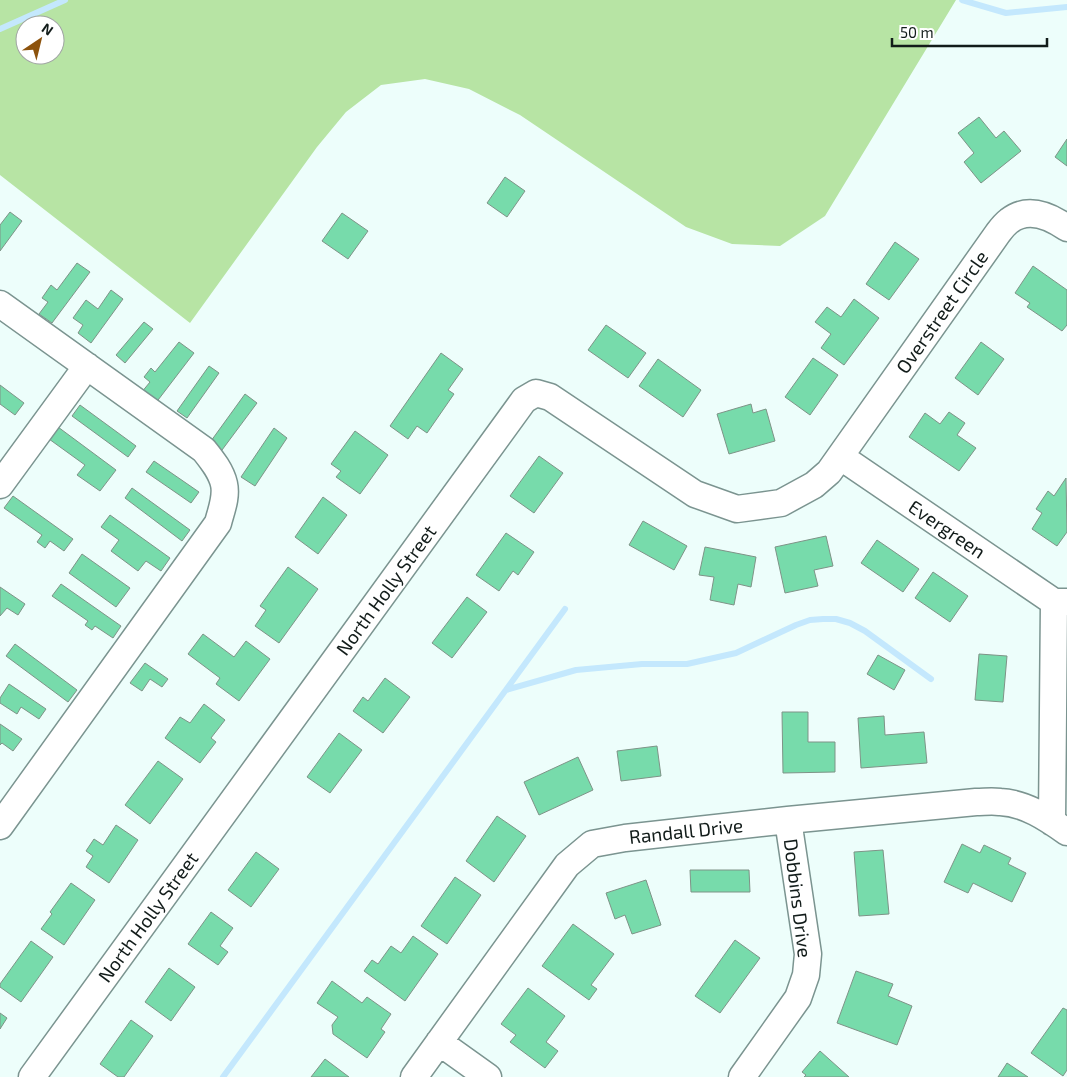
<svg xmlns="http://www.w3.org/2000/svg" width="1067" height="1077" font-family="'Exo 2',sans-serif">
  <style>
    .green { fill: #b7e4a4; fill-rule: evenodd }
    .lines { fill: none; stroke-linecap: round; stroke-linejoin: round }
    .stream { stroke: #c4e8fd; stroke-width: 6 }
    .building { fill: #77dbab; stroke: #7e9387 }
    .minor-casing { stroke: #7b9490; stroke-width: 29 }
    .minor { stroke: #fff; stroke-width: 26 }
    .labels { text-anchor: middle; stroke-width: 4; stroke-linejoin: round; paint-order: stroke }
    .street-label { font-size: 19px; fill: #121c1a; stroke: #fff }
  </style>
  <rect width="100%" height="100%" fill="#edfefb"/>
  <path class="green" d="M 0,0 L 956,0 L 825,216 L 780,246 L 732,244 L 686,227 L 520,115 L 469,89 L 425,79 L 381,85 L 346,112 L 317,147 L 190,323 L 0,175 ZM 25,25 L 55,25 L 55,55 L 25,55 Z"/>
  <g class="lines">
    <path class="stream" d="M 962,0 L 1006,13 L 1067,7
      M 0,29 L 65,0
      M 506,690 L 576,670 L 642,664 L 687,664 L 736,653 L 796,625 L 810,620 L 823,619 L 836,619 L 850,623 L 865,631 L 931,679
      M 223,1077 L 565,609"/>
  </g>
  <path class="building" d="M 979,117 L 996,138 L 1004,131 L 1021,151 L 981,183 L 964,162 L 974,153 L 958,133 Z
    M 1067,139 L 1067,166 L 1055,157 Z
    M 505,177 L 525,191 L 507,217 L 487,203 Z
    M 10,212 L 22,221 L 0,251 L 0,225 Z
    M 342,213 L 368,231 L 348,259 L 322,241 Z
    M 895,242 L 919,259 L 889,300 L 866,284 Z
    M 77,263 L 90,272 L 52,323 L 39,314 L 48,302 L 42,298 L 51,285 L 57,290 Z
    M 1033,266 L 1067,290 L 1067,325 L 1062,331 L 1027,307 L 1030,303 L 1015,293 Z
    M 111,290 L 123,299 L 91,343 L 78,333 L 83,325 L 73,318 L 86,300 L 98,309 Z
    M 854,299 L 879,318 L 844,365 L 821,348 L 831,334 L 815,322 L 827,307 L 841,317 Z
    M 144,322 L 153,329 L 125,363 L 116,355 Z
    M 606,325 L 646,353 L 628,378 L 588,350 Z
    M 179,342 L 194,353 L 155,404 L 141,393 L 150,382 L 144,377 L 151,368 L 155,372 Z
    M 981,342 L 1004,359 L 978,395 L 955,378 Z
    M 441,353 L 463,369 L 448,390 L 454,394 L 427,433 L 417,426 L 408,439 L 390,426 Z
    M 813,358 L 838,375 L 810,415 L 785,397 Z
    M 658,359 L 701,390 L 683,417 L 639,386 Z
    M 209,366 L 219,373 L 187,418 L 177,411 Z
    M 0,385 L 24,403 L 15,415 L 0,404 Z
    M 245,394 L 257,403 L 222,450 L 211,441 Z
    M 751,404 L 753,413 L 766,409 L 775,441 L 729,454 L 717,414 Z
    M 80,405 L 136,446 L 128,457 L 72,416 Z
    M 949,412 L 965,423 L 957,435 L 976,448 L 959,471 L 909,437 L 925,413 L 940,424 Z
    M 58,427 L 116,470 L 100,491 L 77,475 L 85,465 L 49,439 Z
    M 274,428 L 287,438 L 255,486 L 241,477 Z
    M 355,431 L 388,455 L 360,494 L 336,477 L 341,471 L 331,464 Z
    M 539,456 L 563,473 L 534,513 L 510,496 Z
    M 154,461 L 199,492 L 191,503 L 146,472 Z
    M 1066,478 L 1067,532 L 1057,546 L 1032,529 L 1042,513 L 1036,509 L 1048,491 L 1054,496 Z
    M 132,488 L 190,530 L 182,541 L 125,498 Z
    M 13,496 L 73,539 L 64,551 L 50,541 L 45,548 L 37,542 L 42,535 L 4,508 Z
    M 323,497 L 347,515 L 318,554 L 295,537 Z
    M 110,515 L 170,558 L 161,571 L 146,561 L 138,571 L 111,551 L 119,540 L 101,527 Z
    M 643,521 L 687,546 L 674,570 L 629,545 Z
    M 506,533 L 534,552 L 518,575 L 513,571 L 499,591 L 476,575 Z
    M 826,536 L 833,566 L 814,570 L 818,586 L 785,593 L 775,547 Z
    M 877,540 L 919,569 L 903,592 L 861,563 Z
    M 705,547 L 756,557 L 751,587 L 738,584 L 734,605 L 710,600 L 714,577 L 699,575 Z
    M 82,554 L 130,588 L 116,607 L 69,573 Z
    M 288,567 L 318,589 L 279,643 L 255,626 L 266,610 L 260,606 Z
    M 933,572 L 968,596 L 950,622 L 915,598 Z
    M 61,584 L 121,626 L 113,638 L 95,626 L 92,630 L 85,625 L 88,621 L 52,596 Z
    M 0,587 L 25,604 L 18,615 L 7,608 L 0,616 Z
    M 467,597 L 487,612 L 452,658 L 432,643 Z
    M 203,634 L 234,657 L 246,641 L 270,659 L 239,701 L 216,684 L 220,678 L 188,654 Z
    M 15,644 L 77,690 L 68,702 L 6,656 Z
    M 979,654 L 1007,656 L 1003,702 L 975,700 Z
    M 878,655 L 905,670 L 894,690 L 867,674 Z
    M 145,663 L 168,679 L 162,687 L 150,679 L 142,691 L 130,683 Z
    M 385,678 L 410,697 L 383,733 L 353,711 L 363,697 L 368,701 Z
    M 9,684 L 46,709 L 39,719 L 21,707 L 17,714 L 0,703 L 0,698 Z
    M 204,704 L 225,720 L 211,738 L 216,742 L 200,763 L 165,738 L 180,717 L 190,723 Z
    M 782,712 L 808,712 L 808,742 L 835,742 L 835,772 L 783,773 Z
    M 884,716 L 885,735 L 924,732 L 927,763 L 861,768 L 858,718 Z
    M 0,724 L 22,739 L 13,751 L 2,743 L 0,745 Z
    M 339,733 L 362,750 L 330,793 L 307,777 Z
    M 657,746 L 661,776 L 621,781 L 617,751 Z
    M 578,757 L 593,790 L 539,815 L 524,782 Z
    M 158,761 L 183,779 L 150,824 L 125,805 Z
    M 497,816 L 526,836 L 494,882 L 466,861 Z
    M 116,825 L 138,840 L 109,883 L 86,867 L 93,856 L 86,851 L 94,839 L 103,845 Z
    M 962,844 L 980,853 L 984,845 L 1011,858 L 1008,864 L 1026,873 L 1012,902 L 973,883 L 968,893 L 944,882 Z
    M 883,850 L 889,914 L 859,916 L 854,852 Z
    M 256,852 L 279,869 L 251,907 L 228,890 Z
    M 690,870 L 749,870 L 750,892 L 691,892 Z
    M 455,877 L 481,895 L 447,944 L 421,926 Z
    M 646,880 L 661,925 L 632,934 L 625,915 L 615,919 L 606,893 Z
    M 71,883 L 95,900 L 64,945 L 41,929 L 52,914 L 50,912 Z
    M 211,912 L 233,928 L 220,946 L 228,952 L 218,965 L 188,944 Z
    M 573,924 L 614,954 L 591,985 L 597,989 L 589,1000 L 542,966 Z
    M 413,936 L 438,954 L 405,1001 L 364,971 L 372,960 L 378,964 L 391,946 L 401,953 Z
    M 735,940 L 760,958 L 720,1013 L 695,996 Z
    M 31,941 L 53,957 L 21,1002 L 0,987 L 0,984 Z
    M 169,968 L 195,987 L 171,1021 L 145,1002 Z
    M 856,971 L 893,984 L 888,996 L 912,1006 L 897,1045 L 837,1023 Z
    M 332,981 L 362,1003 L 367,997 L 391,1014 L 381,1029 L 385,1032 L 367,1058 L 333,1034 L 332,1025 L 338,1017 L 317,1003 Z
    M 528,988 L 565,1016 L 546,1042 L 558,1051 L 545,1068 L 510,1042 L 516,1035 L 501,1024 Z
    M 1063,1008 L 1067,1010 L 1067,1070 L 1063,1076 L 1031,1053 Z
    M 0,1013 L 7,1018 L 0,1029 Z
    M 131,1020 L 153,1036 L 124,1077 L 118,1077 L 100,1064 Z
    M 820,1051 L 849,1077 L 804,1077 L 806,1075 L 802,1072 Z
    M 325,1059 L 349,1077 L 311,1077 Z
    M 1007,1063 L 1028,1077 L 998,1077 Z"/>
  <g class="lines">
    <g class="minor-casing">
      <path id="minor" d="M 0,304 L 204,450 C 212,460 221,471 224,484 C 227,497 221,511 218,523 L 0,826
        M 841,457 L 1054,602
        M 0,485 L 87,366
        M 1052,822 L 1054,602 L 1067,602
        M 439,1042 L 488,1077
        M 32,1077 L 524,400 L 536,393 L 550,397 L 695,494 L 737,509 L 781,503 L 814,485 L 829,472 L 998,233 C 1001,229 1005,224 1009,221 C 1028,206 1050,216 1067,228
        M 414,1077 L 567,865 L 592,844 L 625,838 L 788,820 L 976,802 C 984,802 992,801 1000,802 C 1025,803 1047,818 1067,832
        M 742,1077 L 798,998 L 806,975 L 808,954 L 788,820"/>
    </g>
    <use href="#minor" class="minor"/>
  </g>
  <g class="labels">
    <g class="street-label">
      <text transform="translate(942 312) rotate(-55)" y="7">Overstreet Circle</text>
      <text transform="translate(947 529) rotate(34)" y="7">Evergreen</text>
      <text transform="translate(386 590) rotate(-54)" y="7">North Holly Street</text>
      <text transform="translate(686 831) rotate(-6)" y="7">Randall Drive</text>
      <text transform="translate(798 898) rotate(83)" y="7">Dobbins Drive</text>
      <text transform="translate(148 917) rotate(-54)" y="7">North Holly Street</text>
    </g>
  </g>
  <g transform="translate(40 40) rotate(35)"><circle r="24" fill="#ffffff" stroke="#a0a4a3"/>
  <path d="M0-4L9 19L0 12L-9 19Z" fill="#8d530d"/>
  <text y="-8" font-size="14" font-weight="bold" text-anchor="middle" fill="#121c1a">N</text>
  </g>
  <path d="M892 38v8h155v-8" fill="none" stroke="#121c1a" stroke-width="2.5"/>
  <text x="900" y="38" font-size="15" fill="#121c1a" stroke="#ffffff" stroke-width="4" paint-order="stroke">50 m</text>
</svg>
